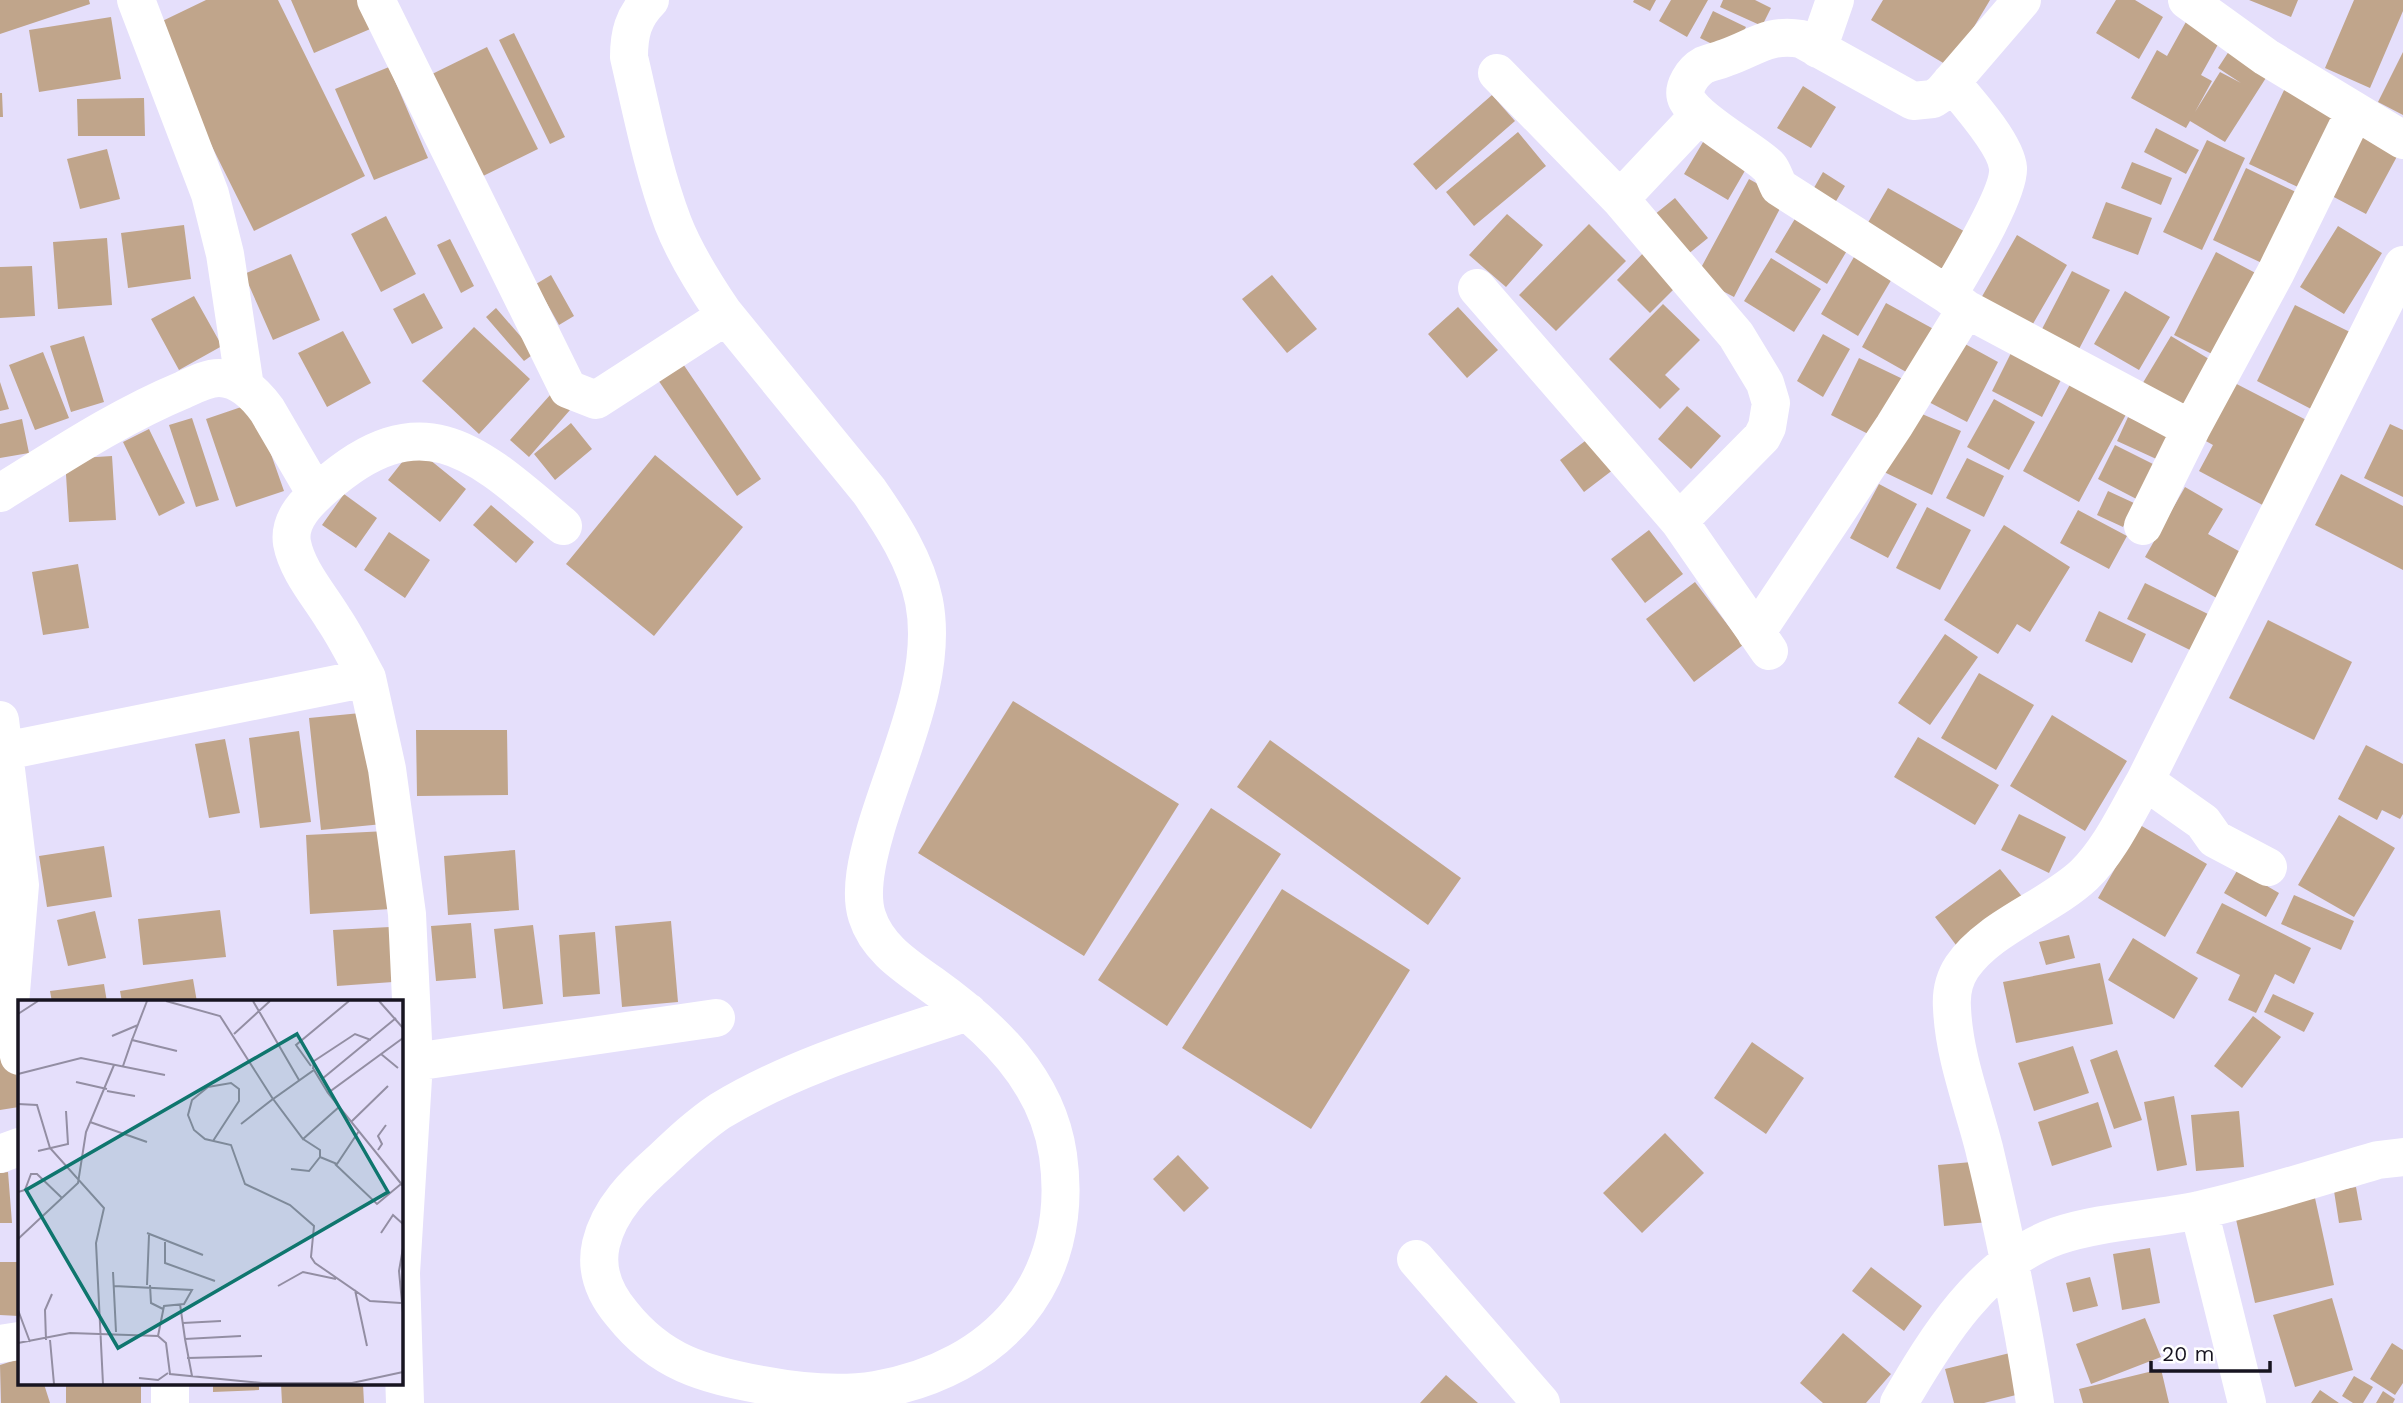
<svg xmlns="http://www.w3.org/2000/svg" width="2403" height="1403" font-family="'Work Sans',sans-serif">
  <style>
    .building { fill: #c0a58b }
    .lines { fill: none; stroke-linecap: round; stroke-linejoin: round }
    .minor { stroke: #fff; stroke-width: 38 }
    .inset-road { fill: none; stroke: #938ea3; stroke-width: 2 }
    .view { fill: #0f766e; fill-opacity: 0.15; stroke: #0f766e; stroke-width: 3.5 }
    .inset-edge { fill: none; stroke: #171420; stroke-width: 3.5 }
  </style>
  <rect width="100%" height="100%" fill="#e5dffb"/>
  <path class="building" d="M 0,0 L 89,0 L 90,4 L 0,34 Z
    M 206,0 L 278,0 L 365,176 L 254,231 L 152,26 Z
    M 291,0 L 364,0 L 375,27 L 314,53 Z
    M 1634,0 L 1656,0 L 1650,11 L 1633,2 Z
    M 1671,0 L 1708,0 L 1687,37 L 1659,21 Z
    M 1723,0 L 1755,0 L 1771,8 L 1762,26 L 1720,7 Z
    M 1883,0 L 1990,0 L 1950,67 L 1871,20 Z
    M 2116,0 L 2135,0 L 2163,17 L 2139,59 L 2096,33 Z
    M 2249,0 L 2298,0 L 2291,17 Z
    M 2354,0 L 2403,0 L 2403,11 L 2370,88 L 2325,68 Z
    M 1713,11 L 1746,27 L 1732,54 L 1700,38 Z
    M 111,17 L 121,79 L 39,92 L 29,30 Z
    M 2187,20 L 2221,39 L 2201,75 L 2212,81 L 2195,112 L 2220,72 L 2241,83 L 2218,68 L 2233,45 L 2271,70 L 2225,142 L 2190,121 L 2186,128 L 2131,98 L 2157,50 L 2167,56 Z
    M 514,33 L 565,137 L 550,144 L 499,40 Z
    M 487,47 L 538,149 L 473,181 L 422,79 Z
    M 2403,52 L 2403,115 L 2378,102 Z
    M 389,67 L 428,158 L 374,180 L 335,89 Z
    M 1803,86 L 1836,107 L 1811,148 L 1777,128 Z
    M 2286,86 L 2337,110 L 2300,188 L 2249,164 Z
    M 0,93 L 2,93 L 3,117 L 0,117 Z
    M 1492,95 L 1515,121 L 1436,190 L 1413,164 Z
    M 144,98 L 145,136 L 78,136 L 77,99 Z
    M 2156,128 L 2199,150 L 2186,174 L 2144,152 Z
    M 2365,130 L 2401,149 L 2366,214 L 2330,195 Z
    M 1518,132 L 1546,166 L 1474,226 L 1446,192 Z
    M 1706,137 L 1750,162 L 1728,200 L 1684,174 Z
    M 2207,140 L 2245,158 L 2202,250 L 2163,232 Z
    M 107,149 L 120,199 L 80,209 L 67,159 Z
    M 2132,162 L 2172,178 L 2161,205 L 2121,188 Z
    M 2246,168 L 2298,193 L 2264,264 L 2213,240 Z
    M 1823,172 L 1845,186 L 1829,213 L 1807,200 Z
    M 1749,179 L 1785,199 L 1734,297 L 1696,277 Z
    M 1888,188 L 1969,234 L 1946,273 L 1866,226 Z
    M 1675,198 L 1708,238 L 1687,255 L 1654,215 Z
    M 2106,202 L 2152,218 L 2138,255 L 2092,238 Z
    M 1799,212 L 1851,244 L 1827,284 L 1775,252 Z
    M 1507,214 L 1543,245 L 1506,287 L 1469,255 Z
    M 386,216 L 416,274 L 381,292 L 351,234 Z
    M 1589,224 L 1626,261 L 1556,331 L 1519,295 Z
    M 184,225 L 191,279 L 128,288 L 121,233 Z
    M 2338,226 L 2382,253 L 2344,314 L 2300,287 Z
    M 2017,235 L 2067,265 L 2030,329 L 1980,300 Z
    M 107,238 L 112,305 L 58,309 L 53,242 Z
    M 450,239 L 474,286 L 461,293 L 437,245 Z
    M 1649,247 L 1683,280 L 1650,313 L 1617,280 Z
    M 1858,250 L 1896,272 L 1858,336 L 1821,314 Z
    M 2216,252 L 2263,277 L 2220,358 L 2174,335 Z
    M 291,254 L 320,320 L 273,340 L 244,274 Z
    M 1771,258 L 1821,289 L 1794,332 L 1744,301 Z
    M 32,266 L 35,316 L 0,318 L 0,267 Z
    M 2072,271 L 2110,290 L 2079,349 L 2042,329 Z
    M 551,275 L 574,316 L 559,325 L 536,284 Z
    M 1272,275 L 1317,329 L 1287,353 L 1242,299 Z
    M 2125,291 L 2170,317 L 2139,370 L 2094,344 Z
    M 424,293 L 443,328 L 412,344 L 393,309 Z
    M 194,296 L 222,346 L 179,370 L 151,319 Z
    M 1886,303 L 1939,332 L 1915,377 L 1862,347 Z
    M 1663,304 L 1700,340 L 1665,375 L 1680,389 L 1660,409 L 1609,359 Z
    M 2295,305 L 2352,333 L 2313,410 L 2257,381 Z
    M 1458,307 L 1498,350 L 1467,378 L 1428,334 Z
    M 496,308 L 535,353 L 524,361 L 486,317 Z
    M 474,327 L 530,379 L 479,434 L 422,381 Z
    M 343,331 L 371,383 L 327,407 L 298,353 Z
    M 1823,334 L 1850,349 L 1823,397 L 1797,381 Z
    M 84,336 L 104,402 L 71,412 L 50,346 Z
    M 2171,336 L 2214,362 L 2180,416 L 2138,391 Z
    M 1956,339 L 1998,362 L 1967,422 L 1923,399 Z
    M 2012,351 L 2063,376 L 2042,417 L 1992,391 Z
    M 43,352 L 69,418 L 35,430 L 9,365 Z
    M 677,355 L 761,479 L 737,496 L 652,371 Z
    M 1859,358 L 1907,381 L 1878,439 L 1831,415 Z
    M 2074,377 L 2130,407 L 2079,502 L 2023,471 Z
    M 2225,378 L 2314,424 L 2270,509 L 2199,471 L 2213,445 L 2195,435 Z
    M 0,382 L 9,409 L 0,411 Z
    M 551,394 L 570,410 L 529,457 L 510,440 Z
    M 1994,399 L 2035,422 L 2009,470 L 1967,447 Z
    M 253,403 L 284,491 L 236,507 L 206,419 Z
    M 1687,406 L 1721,436 L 1691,469 L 1658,439 Z
    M 1913,410 L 1961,431 L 1932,495 L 1884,472 Z
    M 2128,417 L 2175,439 L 2165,463 L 2117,441 Z
    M 192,418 L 219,500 L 196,507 L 169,425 Z
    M 22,419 L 29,453 L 0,458 L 0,424 Z
    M 571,423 L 592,449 L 555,480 L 534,454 Z
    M 2390,424 L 2403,430 L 2403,497 L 2364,478 Z
    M 149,429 L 185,503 L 159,516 L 123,442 Z
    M 1593,435 L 1618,466 L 1584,492 L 1560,460 Z
    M 2115,445 L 2163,469 L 2146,504 L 2098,479 Z
    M 414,447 L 466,489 L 440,522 L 388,480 Z
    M 655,455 L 743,527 L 654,636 L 566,564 Z
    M 112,456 L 116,520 L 69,522 L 65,459 Z
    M 1967,458 L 2004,476 L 1984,517 L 1946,498 Z
    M 2341,474 L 2403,506 L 2403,570 L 2315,525 Z
    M 1879,484 L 1917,504 L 1888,558 L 1850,538 Z
    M 2185,487 L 2223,509 L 2208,534 L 2253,559 L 2227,604 L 2145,557 Z
    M 2108,491 L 2134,503 L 2123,527 L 2097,515 Z
    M 344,494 L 377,518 L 356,548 L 322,525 Z
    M 491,505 L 534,542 L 516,563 L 473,525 Z
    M 1927,507 L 1971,530 L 1940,590 L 1896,568 Z
    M 2078,510 L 2127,536 L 2109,569 L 2060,543 Z
    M 2004,525 L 2070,567 L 2030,632 L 2017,624 L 1998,654 L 1944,620 Z
    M 1649,530 L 1683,574 L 1645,603 L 1611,559 Z
    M 389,532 L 430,560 L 405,598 L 364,570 Z
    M 78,564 L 89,628 L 43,635 L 32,572 Z
    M 1695,582 L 1743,645 L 1694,682 L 1646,619 Z
    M 2145,583 L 2208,614 L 2190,650 L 2127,619 Z
    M 2099,611 L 2146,634 L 2132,663 L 2085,641 Z
    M 2268,620 L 2352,662 L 2314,740 L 2229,698 Z
    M 1945,634 L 1978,657 L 1930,725 L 1898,703 Z
    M 1979,673 L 2034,705 L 1996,770 L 1941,738 Z
    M 1013,701 L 1179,804 L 1084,956 L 918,853 Z
    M 371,712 L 383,824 L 321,830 L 309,718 Z
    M 2052,715 L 2127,761 L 2085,831 L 2010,786 Z
    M 416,730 L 507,730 L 508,795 L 417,796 Z
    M 299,731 L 311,822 L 260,828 L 249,738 Z
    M 1918,737 L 1999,785 L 1975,825 L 1894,777 Z
    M 225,739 L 240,813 L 209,818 L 195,744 Z
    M 1270,740 L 1461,878 L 1428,925 L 1237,787 Z
    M 2366,745 L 2403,764 L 2403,814 L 2400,819 L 2382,810 L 2377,820 L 2338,799 Z
    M 1211,808 L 1281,854 L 1167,1026 L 1098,980 Z
    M 2019,814 L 2066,837 L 2049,873 L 2001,850 Z
    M 2339,815 L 2395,848 L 2354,917 L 2298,885 Z
    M 2140,825 L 2207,864 L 2165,937 L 2098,898 Z
    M 387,831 L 391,909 L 310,914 L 306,835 Z
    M 104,846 L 112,897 L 47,907 L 39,856 Z
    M 515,850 L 519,910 L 448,915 L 444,856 Z
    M 2000,869 L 2028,904 L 1962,953 L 1935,917 Z
    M 2238,869 L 2279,893 L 2266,917 L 2224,893 Z
    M 1282,889 L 1410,970 L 1311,1129 L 1182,1048 Z
    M 2294,895 L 2354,921 L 2341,950 L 2281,924 Z
    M 2222,903 L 2311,948 L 2294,984 L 2275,974 L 2256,1013 L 2228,1000 L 2240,975 L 2196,953 Z
    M 220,910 L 226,957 L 143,965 L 138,919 Z
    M 95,911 L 106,958 L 68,966 L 57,920 Z
    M 671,921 L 678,1002 L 622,1007 L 615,926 Z
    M 471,923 L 476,978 L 436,981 L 431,926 Z
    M 533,925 L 543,1004 L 503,1009 L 494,929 Z
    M 390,927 L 393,982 L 337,986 L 333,930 Z
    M 595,932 L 600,994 L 563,997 L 559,935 Z
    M 2069,935 L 2075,958 L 2046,965 L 2039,942 Z
    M 2133,938 L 2198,978 L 2174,1019 L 2108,980 Z
    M 2100,963 L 2113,1024 L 2016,1043 L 2003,982 Z
    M 193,979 L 197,1002 L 122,1002 L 120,991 Z
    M 104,984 L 107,1002 L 52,1002 L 50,991 Z
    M 2273,994 L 2314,1013 L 2304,1032 L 2264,1012 Z
    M 2253,1016 L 2281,1037 L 2242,1088 L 2214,1066 Z
    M 9,1034 L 19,1090 L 19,1107 L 0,1110 L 0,1035 Z
    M 1752,1042 L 1804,1078 L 1766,1134 L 1714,1098 Z
    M 2073,1046 L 2089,1093 L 2034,1111 L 2018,1063 Z
    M 2117,1050 L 2142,1120 L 2114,1129 L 2090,1060 Z
    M 2174,1096 L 2187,1165 L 2157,1171 L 2144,1102 Z
    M 2098,1102 L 2112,1147 L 2052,1166 L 2038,1122 Z
    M 2239,1111 L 2244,1167 L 2196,1171 L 2191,1115 Z
    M 1665,1133 L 1704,1173 L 1642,1233 L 1603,1193 Z
    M 1178,1155 L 1209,1188 L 1184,1212 L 1153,1179 Z
    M 1983,1161 L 1989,1222 L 1944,1226 L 1938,1165 Z
    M 8,1172 L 12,1223 L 0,1223 L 0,1173 Z
    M 2356,1187 L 2362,1220 L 2339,1223 L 2334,1191 Z
    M 2315,1198 L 2334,1285 L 2255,1303 L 2235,1215 Z
    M 2150,1248 L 2160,1303 L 2122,1310 L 2113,1254 Z
    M 0,1262 L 19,1262 L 19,1316 L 0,1315 Z
    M 1871,1267 L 1922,1306 L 1904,1331 L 1852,1291 Z
    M 2090,1277 L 2098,1306 L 2073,1312 L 2066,1283 Z
    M 2332,1298 L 2353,1370 L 2295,1387 L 2273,1315 Z
    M 2145,1318 L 2161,1357 L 2091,1384 L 2076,1344 Z
    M 1843,1333 L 1891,1374 L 1866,1403 L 1823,1403 L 1800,1383 Z
    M 2392,1343 L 2403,1350 L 2403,1383 L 2395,1395 L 2370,1379 Z
    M 2018,1351 L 2028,1392 L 1984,1403 L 1954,1403 L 1945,1369 Z
    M 19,1359 L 19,1384 L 44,1384 L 50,1403 L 1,1403 L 0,1365 Z
    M 2161,1369 L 2169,1403 L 2083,1403 L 2079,1389 Z
    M 1446,1375 L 1478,1403 L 1420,1403 Z
    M 2354,1376 L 2373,1387 L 2363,1403 L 2353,1403 L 2342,1396 Z
    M 66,1384 L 141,1384 L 141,1403 L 66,1403 Z
    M 213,1384 L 259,1384 L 259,1390 L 213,1392 Z
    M 281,1384 L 363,1384 L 364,1403 L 282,1403 Z
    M 2320,1390 L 2339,1403 L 2311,1403 Z
    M 2383,1391 L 2395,1399 L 2393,1403 L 2376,1403 Z"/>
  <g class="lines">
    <path class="minor" d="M 136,0 L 210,194 L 225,254 L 245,387
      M 376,0 L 568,389 L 596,400 L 726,316
      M 650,0 C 633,17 629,34 629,57 C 642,113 653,170 673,223 C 685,254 704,284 723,312 L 869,491 C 892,524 916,561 924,601 C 939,677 895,761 875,832 C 868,856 859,891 867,916 C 877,948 906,966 931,984 C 991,1027 1047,1079 1058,1155 C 1076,1282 997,1369 876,1390 C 838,1396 799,1392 762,1385 C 703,1374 661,1363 622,1314 C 605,1294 595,1270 601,1244 C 609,1209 636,1183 662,1160 C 680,1143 699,1125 720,1111 C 796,1065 884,1040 968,1012
      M 2022,0 L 1942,93 L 1933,99 L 1913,101 L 1801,39 C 1768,33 1753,49 1725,58 C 1718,61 1711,62 1704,65 C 1693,71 1681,88 1687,100 C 1698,121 1747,147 1766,164 C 1773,169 1775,180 1779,187 L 1948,295 L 1966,309 L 2191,429
      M 2187,0 L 2266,57 L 2403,140
      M 1818,49 L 1835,0
      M 1497,73 L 1620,199 L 1736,335 L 1765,383 L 1771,403 L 1767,427 L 1762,437 L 1679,521
      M 1620,199 L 1699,115
      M 1477,288 L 1679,521 L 1769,651
      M 1948,295 C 1962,271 2010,193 2008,168 C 2006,144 1967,101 1951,82
      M 0,493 C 60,456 118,417 183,390 C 194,385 207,378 219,378 C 240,378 256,395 267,410 L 316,494
      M 2143,526 L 2191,429 L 2276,272 L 2355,111
      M 1756,633 L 1894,426 L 1966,309
      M 367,678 C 356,658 346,637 333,618 C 319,595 297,570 292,543 C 288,519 309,500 325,486 C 425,398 480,456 563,526
      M 0,720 L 20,885 L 0,887
      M 5,751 L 367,678 L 387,769 L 407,914 L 414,1062 L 716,1018
      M 2145,781 L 2203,822 L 2215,839 L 2268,867
      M 19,1056 L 10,1004 L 20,885
      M 401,1063 L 414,1062 L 401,1273 L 405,1403
      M 0,1154 L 19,1147
      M 2199,1210 L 2247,1403
      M 1416,1259 L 1541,1403
      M 0,1344 L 19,1341
      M 170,1403 L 170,1384
      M 1899,1403 C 1936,1339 1983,1262 2057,1236 C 2102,1221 2152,1220 2199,1210 C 2259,1197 2319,1177 2378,1160 L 2403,1157
      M 2035,1403 C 2022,1317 2004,1232 1984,1148 C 1972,1101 1954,1056 1952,1008 C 1951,994 1954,979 1962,967 C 1989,927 2049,908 2084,875 C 2110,850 2127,812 2145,781 L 2403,265"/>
  </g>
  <g transform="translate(18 1000)">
    <rect width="385" height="385" fill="#e5dffb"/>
    <path class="inset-road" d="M 148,1 L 202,16 L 255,99 L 296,70 L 310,93M 235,1 L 281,80M 361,1 L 385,28M 0,14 L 20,1M 216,34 L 252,1M 94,36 L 120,25M 385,38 L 310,93 L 385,186M 114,40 L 129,1M 363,54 L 380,68M 105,66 L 114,40 L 159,51M 293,66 L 278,45 L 331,1M 295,69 L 296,61 L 337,34 L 353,40M 0,74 L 63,58 L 147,75M 304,79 L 378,18M 58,82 L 89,89M 89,91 L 117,96M 0,104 L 19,105 L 32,148 L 86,208 L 78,243 L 85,384M 72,122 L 129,142M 333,122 L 370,86M 223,124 L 255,99 L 285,139 L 321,107M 285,139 L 302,150 L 302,157 L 319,164 L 341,131M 195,141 L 221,101 L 221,89 L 213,83 L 190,87 L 174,100 L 170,115 L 176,130 L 187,139 L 213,145 L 227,184 L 272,205 L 296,226 L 293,257 L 297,263 L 352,301 L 383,303M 360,150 L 364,144 L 360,136 L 368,125M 20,151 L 50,144 L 48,111M 317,164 L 359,204 L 383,184M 273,169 L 291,171 L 302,157M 0,192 L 7,190 L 13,174 L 19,174 L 44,198M 129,233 L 185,255M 363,233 L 375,215 L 385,224M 0,239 L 60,183 L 68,132 L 96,65M 147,242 L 147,263 L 197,281M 385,248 L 381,271 L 385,313M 95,272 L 98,332M 129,285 L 131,235M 132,285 L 133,303 L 145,309M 96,286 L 174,290 L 166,304 L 146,306 L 140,336M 260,286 L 285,272 L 318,279M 337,290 L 349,346M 162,304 L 167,339 L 223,336M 0,310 L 12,342M 165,323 L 203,321M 167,339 L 174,376M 28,340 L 27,310 L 34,294M 32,340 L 36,384M 0,343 L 52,333 L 140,336 L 148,343 L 152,374 L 244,383 L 334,383 L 385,372M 169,358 L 244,356M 121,378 L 140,380 L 150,373"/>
    <path class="view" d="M 279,34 L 370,192 L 100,348 L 8,190 Z"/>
    <rect width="385" height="385" class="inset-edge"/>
  </g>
  <path d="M2151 1361v10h119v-10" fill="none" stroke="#171420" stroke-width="3.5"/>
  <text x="2162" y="1361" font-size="21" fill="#171420" stroke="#ffffff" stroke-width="5" paint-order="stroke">20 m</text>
</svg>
